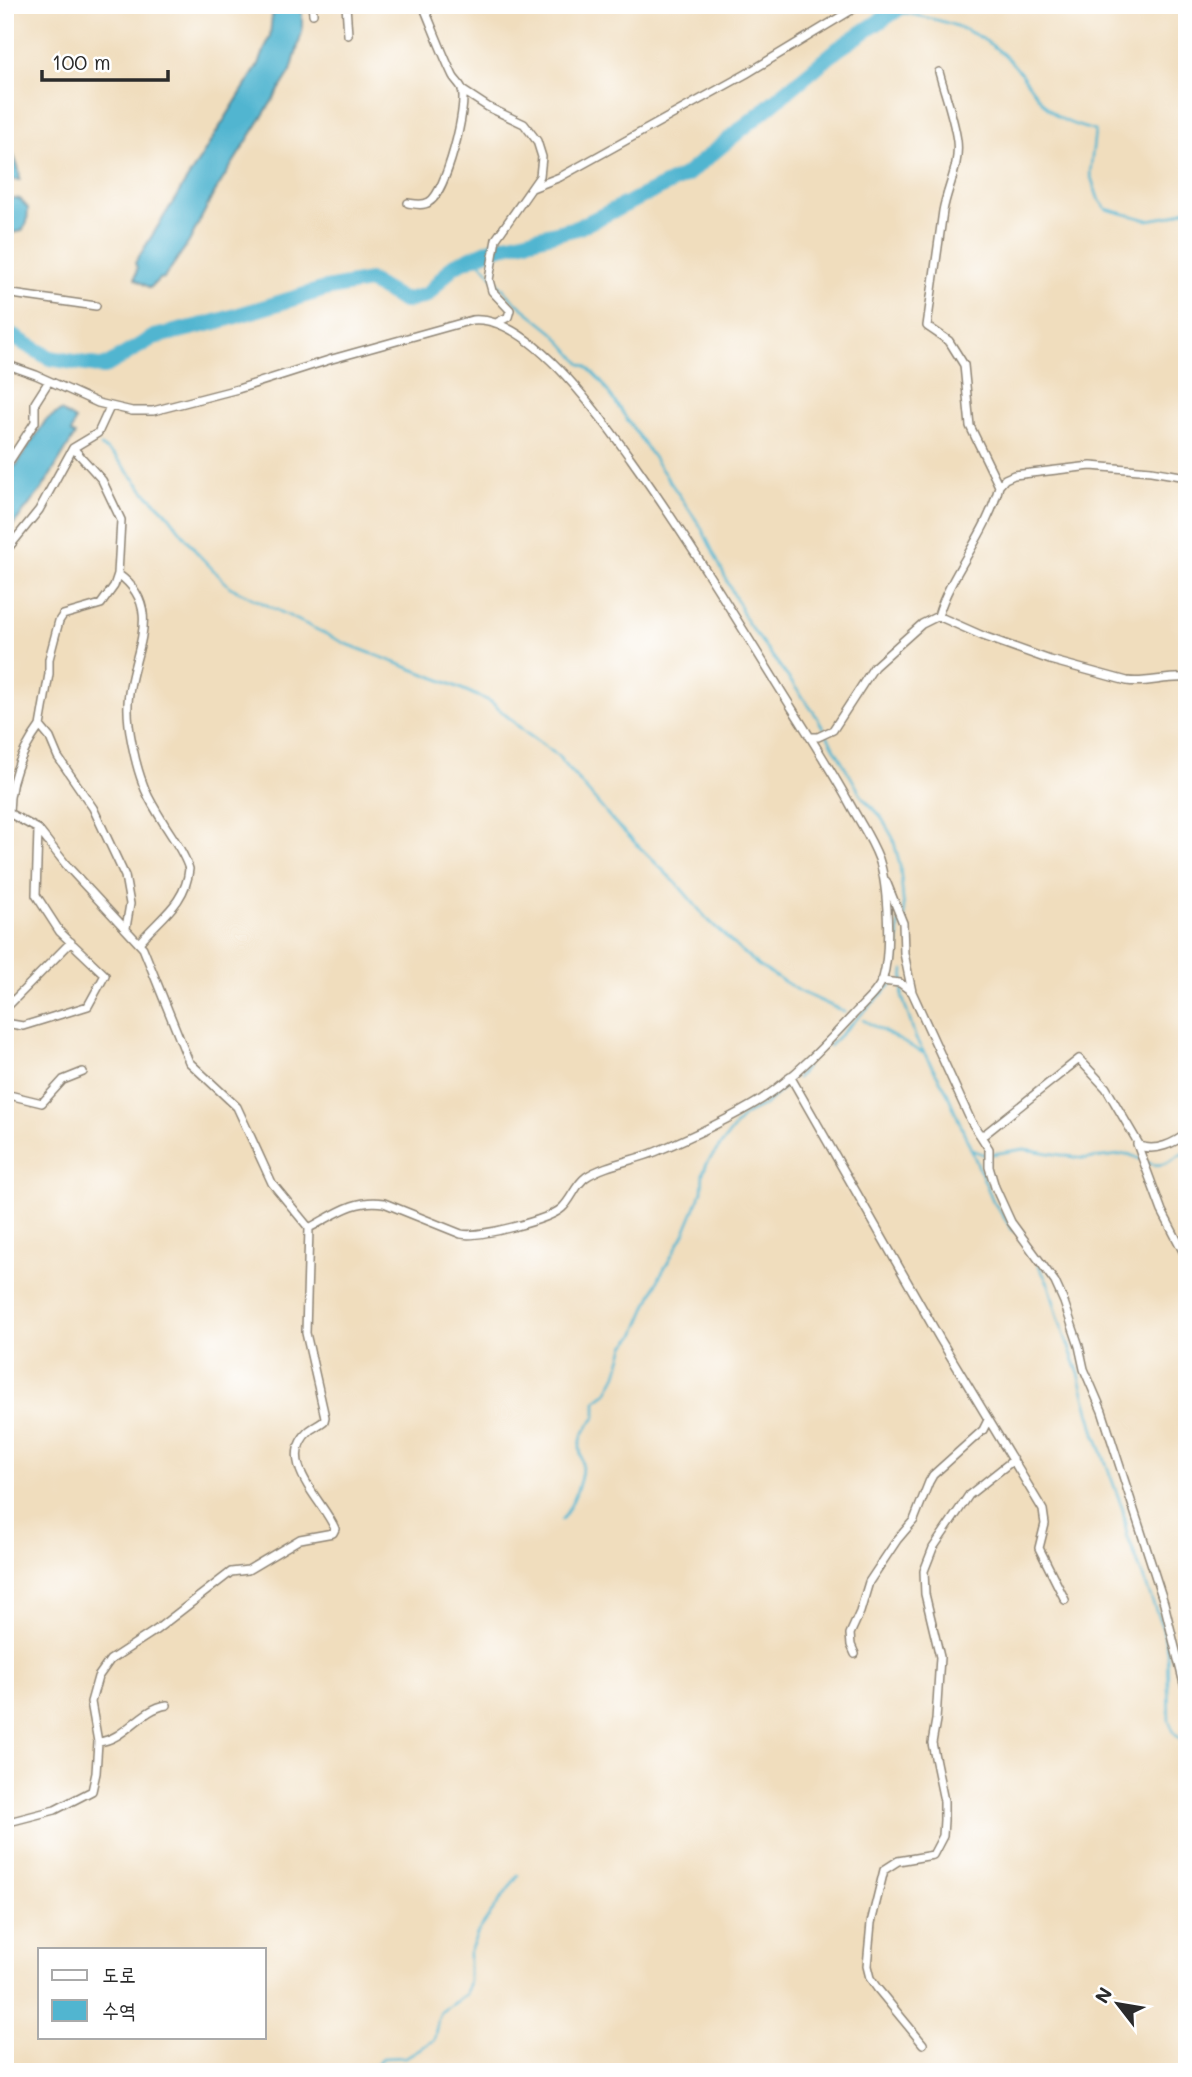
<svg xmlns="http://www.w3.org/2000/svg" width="1192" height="2077" font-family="Mali,'Poor Story',sans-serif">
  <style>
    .water { fill: #51b5d0; stroke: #3e707e; stroke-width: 2 }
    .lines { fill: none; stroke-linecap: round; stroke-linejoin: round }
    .stream { stroke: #51b5d0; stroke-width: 2.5 }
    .river { stroke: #51b5d0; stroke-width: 16 }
    .minor-casing { stroke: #8e8474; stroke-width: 10 }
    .minor { stroke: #fff; stroke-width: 7 }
  </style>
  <rect width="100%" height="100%" fill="#fff"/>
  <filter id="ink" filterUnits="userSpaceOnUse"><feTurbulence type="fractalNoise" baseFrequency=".0143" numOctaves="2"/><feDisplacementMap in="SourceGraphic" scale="14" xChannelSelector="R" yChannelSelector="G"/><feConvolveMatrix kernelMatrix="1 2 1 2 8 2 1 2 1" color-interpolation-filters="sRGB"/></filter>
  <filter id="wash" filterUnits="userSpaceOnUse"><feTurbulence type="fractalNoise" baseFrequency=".00686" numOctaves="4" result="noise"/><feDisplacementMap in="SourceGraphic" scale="28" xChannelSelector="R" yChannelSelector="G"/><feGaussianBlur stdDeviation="1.57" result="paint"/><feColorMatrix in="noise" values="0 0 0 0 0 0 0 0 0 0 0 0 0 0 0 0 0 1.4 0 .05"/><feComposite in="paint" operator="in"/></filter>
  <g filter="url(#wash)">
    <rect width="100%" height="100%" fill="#f0ddbd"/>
    <path class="water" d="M 273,5 L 302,5 L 302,32 L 291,71 L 213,195 L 189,242 L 164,278 L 159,279 L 150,288 L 135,279 L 137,268 L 135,263 L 259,64 L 270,36 Z
      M 5,147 L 11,148 L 19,170 L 20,180 L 5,180 Z
      M 5,197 L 20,199 L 28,208 L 27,223 L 22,231 L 5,234 Z
      M 61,411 L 75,420 L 71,433 L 75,435 L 42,489 L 5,535 L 5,476 L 12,465 L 16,466 L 46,420 Z"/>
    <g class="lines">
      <path class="stream" d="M 894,12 C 941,18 981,29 1014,65 C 1028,81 1041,106 1060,118 C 1071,125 1083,127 1095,131 L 1090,174 L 1098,198 L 1106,209 L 1148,220 L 1171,216 L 1187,209
        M 475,256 L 513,300 L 554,333 L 581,364 L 586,366 L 600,380 L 701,527 L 747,622 L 815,714 L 863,798 L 880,815 L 893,838 L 900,866 L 905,922
        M 101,446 L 116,457 L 146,493 L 166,512 L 198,554 L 230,587 L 344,643 L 446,682 L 491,702 L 526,733 L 557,755 L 612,820 L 679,886 L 707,919 L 740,950 L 759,966 L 801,992 L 845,1012
        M 904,970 L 902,996 L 916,1039 L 946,1090 L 993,1201 L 1013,1231
        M 863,1020 L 923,1053
        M 829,1046 L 891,985 L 898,954 L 899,922
        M 797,1078 L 806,1067
        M 972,1150 L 986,1155 L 1024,1149 L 1086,1159 L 1128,1154 L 1140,1159
        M 1146,1162 C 1163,1170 1172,1159 1187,1151
        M 1038,1264 L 1049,1285 L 1059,1320 L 1079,1374 L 1095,1433 L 1123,1510 L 1127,1535 L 1163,1629 L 1167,1650 L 1169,1721 L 1174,1732 L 1187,1747
        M 561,1520 C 571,1509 582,1482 582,1466 C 583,1459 579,1452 580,1444 C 582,1432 589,1425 596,1417 L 596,1401 L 607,1393 L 617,1374 L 625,1346 L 635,1335 L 660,1276 L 684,1234 L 702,1191 L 703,1173 L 707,1163 L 744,1115 L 763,1106 L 789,1083
        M 368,2072 L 383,2058 L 406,2057 L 434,2040 L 438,2019 L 441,2012 L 466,1994 L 469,1980 L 469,1953 L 478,1932 L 518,1875"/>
      <path class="river" d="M 5,332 L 50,358 L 104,367 L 154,337 L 216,322 L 325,289 L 369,281 L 404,301 L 427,295 L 453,266 L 494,248 L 577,228 L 686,175 L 838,49 L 904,5"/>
    </g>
  </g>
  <g filter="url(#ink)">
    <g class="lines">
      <g class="minor-casing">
        <path id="minor" d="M 312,5 L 313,14
          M 346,5 L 348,35
          M 462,90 L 488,107 L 524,124 L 537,141 L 542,157 L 540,176 L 496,239 L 489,280 L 492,291 L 510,310 L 508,317 L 498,322
          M 532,188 L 560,177 L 746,74 L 860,5
          M 408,203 C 415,204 423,206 429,202 C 446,193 468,107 462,89 C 461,85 455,80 453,76 C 442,53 433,29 423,5
          M 5,293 L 96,306
          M 5,364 L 36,375 L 98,403 L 132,411 L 153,411 L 238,389 L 332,359 L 472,320 C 529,314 601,417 631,459 C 689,540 740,625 793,710 C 813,742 833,773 851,806 C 861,824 872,840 879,859 C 888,886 891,950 883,978 C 878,992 864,1003 854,1014 C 828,1042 794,1078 762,1099 C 728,1120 691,1137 655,1152 C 633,1161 606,1164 586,1177 C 575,1185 572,1199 562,1208 C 549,1220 478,1238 461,1234 L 384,1203 C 355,1198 334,1215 309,1228
          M 5,468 L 35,422 L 35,403 L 49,381
          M 999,486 L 1005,479 L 1014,475 L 1091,466 L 1151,471 L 1187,477
          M 5,552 L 39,510 L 73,448 L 98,433 L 110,407
          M 118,574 C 168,610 129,657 128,704 C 127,726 135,763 143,784 C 147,797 156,810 163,822 C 172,837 184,852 189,869 C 186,904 158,919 139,943
          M 938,616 C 952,570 988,533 999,486 L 970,426 L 964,365 L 949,341 L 927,326 L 943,211 C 947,188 960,166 957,141 C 954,118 945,94 939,72
          M 40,726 L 49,674 L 49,659 L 59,621 L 63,615 L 101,604 L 114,586 L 118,574 L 121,520 L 102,480 L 73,448
          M 810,737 L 818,737 L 833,730 L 874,667 L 922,624 L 938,616 L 983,636 L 1050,660 L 1127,681 C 1146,684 1166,676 1187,678
          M 5,811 L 38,829 L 68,867 L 143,948 L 189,1062 L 237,1107 L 272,1183 L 309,1228 L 306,1333 L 325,1417 L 324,1421 C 319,1425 314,1427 310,1430 C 274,1461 325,1502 335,1529 L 333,1533 L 300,1539 L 248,1570 L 231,1572 L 156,1630 L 110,1660 L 98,1677 L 91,1702 L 98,1742 L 96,1773 L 92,1791 L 55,1810 L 5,1823
          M 9,813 C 9,780 21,752 40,726 L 50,738 L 58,757 L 93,808 L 125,876 L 130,904 L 126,928
          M 886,881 L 903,923 L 904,953 L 912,992 L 971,1121 L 989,1149 L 989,1167 L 995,1187 L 1011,1222 L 1055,1282 L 1064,1302 L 1079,1346 L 1084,1369 L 1102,1411 L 1164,1603 L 1187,1696
          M 882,981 L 900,983 L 912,992
          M 5,1009 L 71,942
          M 5,1023 L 23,1026 L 88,1006 L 105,975 L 60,932 L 36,895 L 38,830
          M 790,1076 L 940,1339 L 1043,1510 L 1045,1524 L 1039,1548 L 1065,1600
          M 5,1094 L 42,1103 L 63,1080 L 83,1072
          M 980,1134 L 985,1134 L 1079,1059 L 1106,1088 L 1140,1146 C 1156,1152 1175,1143 1187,1133
          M 1137,1144 L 1162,1211 L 1187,1259
          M 855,1654 L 851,1645 L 850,1634 L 860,1612 L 869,1582 L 897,1540 L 914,1520 L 929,1482 L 933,1475 L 983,1430 L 988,1420
          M 98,1742 C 125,1740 140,1709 167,1705
          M 923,2044 L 877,1988 L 870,1978 L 867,1966 L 871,1923 L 884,1870 L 898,1861 L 933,1855 L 943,1836 L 944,1820 L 944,1801 L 932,1743 L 936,1720 L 940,1657 L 925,1594 L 924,1571 L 933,1548 L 969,1495 L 1012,1461"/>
      </g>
      <use href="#minor" class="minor"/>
    </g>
  </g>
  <rect width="1192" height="2077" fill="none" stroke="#fff" stroke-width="28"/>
  <rect x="38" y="1948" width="228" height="91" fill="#ffffff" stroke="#aaaaaa" stroke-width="2"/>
  <rect x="52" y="1970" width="35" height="10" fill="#ffffff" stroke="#aaaaaa" stroke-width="2"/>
  <text x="102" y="1982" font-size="21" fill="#2b2b2b">도로</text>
  <rect x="52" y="2000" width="35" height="21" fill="#51b5d0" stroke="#aaaaaa" stroke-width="2"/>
  <text x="102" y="2018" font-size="21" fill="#2b2b2b">수역</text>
  <g transform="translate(1118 2004) rotate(301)" stroke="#ffffff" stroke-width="5" paint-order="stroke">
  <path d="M0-5L12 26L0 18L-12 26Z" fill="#2b2b2b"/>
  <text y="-10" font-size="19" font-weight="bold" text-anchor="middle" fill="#2b2b2b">N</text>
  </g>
  <path d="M42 70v10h126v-10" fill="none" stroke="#2b2b2b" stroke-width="3.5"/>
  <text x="52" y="70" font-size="21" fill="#2b2b2b" stroke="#ffffff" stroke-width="5" paint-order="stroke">100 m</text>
</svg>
